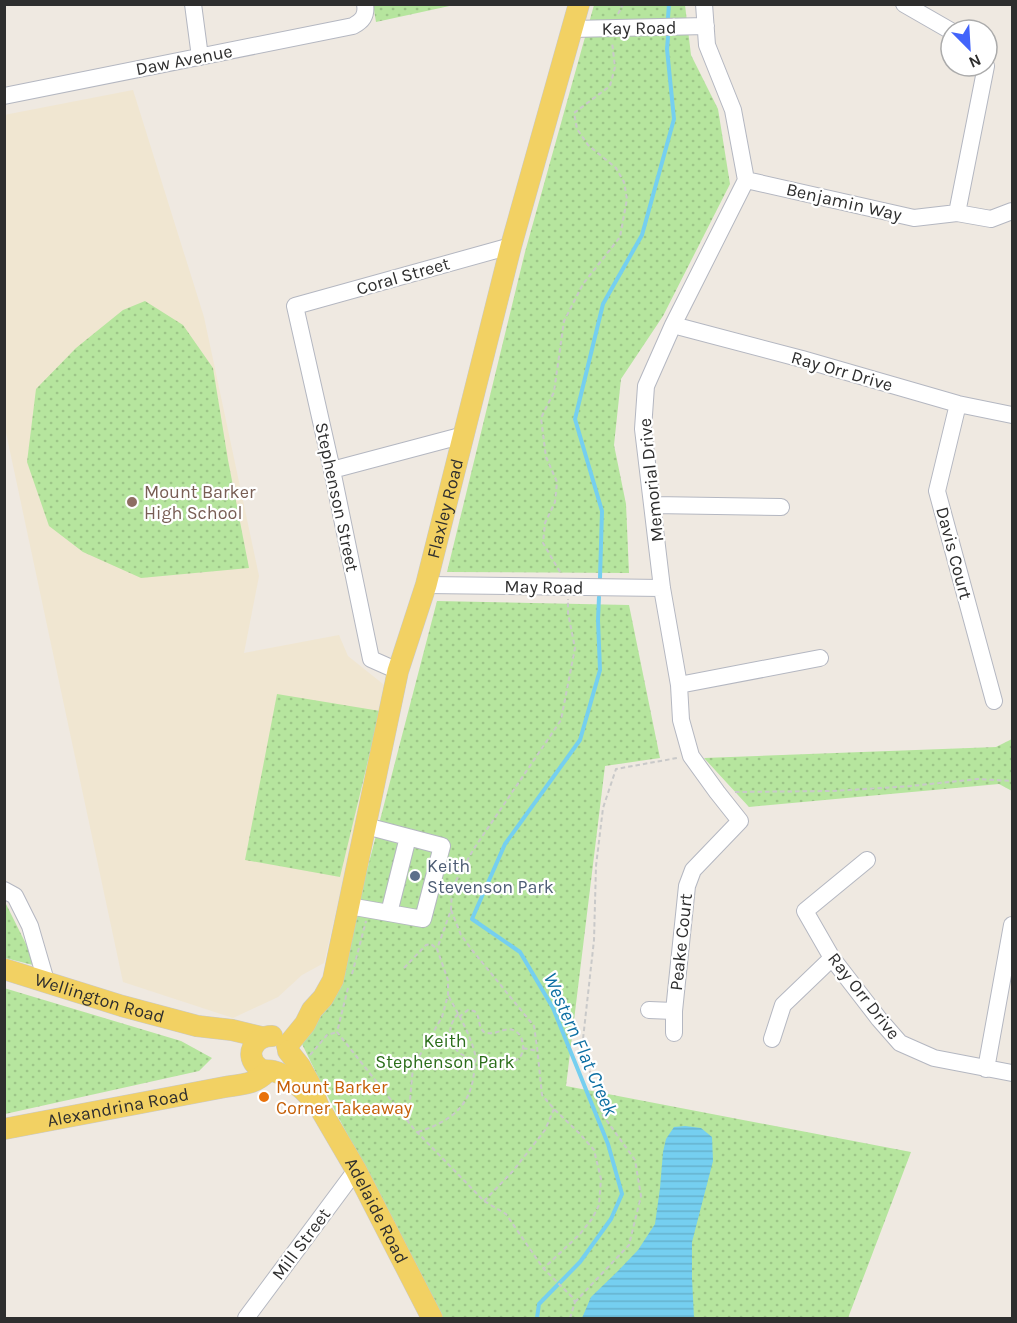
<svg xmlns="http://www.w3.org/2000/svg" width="1017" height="1323" font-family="Karla,sans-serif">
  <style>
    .education { fill: #f0e6d1 }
    .park { fill: url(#park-dots) }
    .water { fill: url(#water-rules) }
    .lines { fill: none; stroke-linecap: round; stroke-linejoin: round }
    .stream { stroke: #75cff0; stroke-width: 4 }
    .minor-casing { stroke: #b4b7c1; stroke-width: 18 }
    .major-casing { stroke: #c9c9c9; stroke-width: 22 }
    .path { stroke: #c9c9c9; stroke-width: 2; stroke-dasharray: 4.5 3; stroke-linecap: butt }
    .minor { stroke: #fff; stroke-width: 16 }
    .major { stroke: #f2d163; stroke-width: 21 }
    .education-dot { fill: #8d6e63; stroke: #fff; stroke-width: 2 }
    .service-dot { fill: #5c6f8a; stroke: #fff; stroke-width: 2 }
    .food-dot { fill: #e8710a; stroke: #fff; stroke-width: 2 }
    .labels { text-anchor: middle; stroke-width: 4.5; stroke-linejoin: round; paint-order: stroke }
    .street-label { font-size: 18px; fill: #2e2e2e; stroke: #fff }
    .education-label { font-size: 18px; fill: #785e54; stroke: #fff; text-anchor: start }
    .service-label { font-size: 18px; fill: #4e5e75; stroke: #fff; text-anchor: start }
    .park-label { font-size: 18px; fill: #2c6e1b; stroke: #fff }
    .food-label { font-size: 18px; fill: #c56008; stroke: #fff; text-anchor: start }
    .water-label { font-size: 20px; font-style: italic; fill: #0d6fa3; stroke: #fff }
  </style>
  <defs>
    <pattern id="park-dots" width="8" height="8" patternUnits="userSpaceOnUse" patternTransform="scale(1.5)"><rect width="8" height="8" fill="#b6e59e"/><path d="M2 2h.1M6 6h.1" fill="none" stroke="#9dc588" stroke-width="1.8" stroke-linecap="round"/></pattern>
    <pattern id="water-rules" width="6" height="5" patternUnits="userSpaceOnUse" patternTransform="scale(1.5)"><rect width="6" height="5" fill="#75cff0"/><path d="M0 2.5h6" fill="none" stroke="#66b2ce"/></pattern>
  </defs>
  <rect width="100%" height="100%" fill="#efe9e1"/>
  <path class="education" d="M 133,90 L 204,317 L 259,576 L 244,653 L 339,635 L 348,656 L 388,688 L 324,963 L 302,975 L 278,997 L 233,1018 L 123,982 L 5,428 L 4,115 Z"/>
  <path class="park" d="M 373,4 L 454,5 L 376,22 Z
    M 594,5 L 685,5 L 691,55 L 718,109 L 730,184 L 663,316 L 621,379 L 614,445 L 626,504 L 629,573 L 447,572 L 525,252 Z
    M 145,301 L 183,325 L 213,368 L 228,460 L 249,568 L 141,578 L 83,552 L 49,526 L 27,462 L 36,389 L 76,348 L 123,310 Z
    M 437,601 L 629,605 L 660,758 L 605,766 L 566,1086 L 911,1152 L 848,1318 L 443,1318 L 331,1103 L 301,1042 L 334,997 Z
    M 277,694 L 380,711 L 340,877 L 245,860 Z
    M 1012,739 L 1012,791 L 999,784 L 749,807 L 704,758 L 996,747 Z
    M 4,903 L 6,904 L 37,966 L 5,958 Z
    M 4,988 L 181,1041 L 212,1058 L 199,1071 L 5,1114 Z"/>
  <path class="water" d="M 685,1126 L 701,1128 L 712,1137 L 713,1161 L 692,1242 L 692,1278 L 694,1318 L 582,1318 L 591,1297 L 618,1271 L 638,1250 L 655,1224 L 660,1188 L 663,1152 L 666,1139 L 674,1127 Z"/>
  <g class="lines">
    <path class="stream" d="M 668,18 L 669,4
      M 600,578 L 602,511 L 575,419 L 603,304 L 642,235 L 674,119 L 667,49 L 668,37
      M 537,1318 L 539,1304 L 580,1262 L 611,1219 L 622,1194 L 608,1144 L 553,1008 L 520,952 L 472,919 L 505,844 L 580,740 L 600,670 L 598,620 L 599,597"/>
    <g class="minor-casing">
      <path id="minor" d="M 193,4 L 200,57
        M 904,4 L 951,31
        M 572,29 L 706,26
        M 4,96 L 353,26 C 362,21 367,16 365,4
        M 746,180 L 914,218 L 957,213 L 991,219 L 1012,211
        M 957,213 L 986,66
        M 673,325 L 802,359 L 958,404 L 1012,415
        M 958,404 L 937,491 L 994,701
        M 332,470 L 464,435
        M 653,505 L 781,507
        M 426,585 L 662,588
        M 398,671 L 371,659 L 332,470 L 295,306 L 511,246
        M 679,685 L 820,658
        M 867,860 L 805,911 L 832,958 L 879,1019 L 900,1043 L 934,1058 L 1012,1073
        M 4,890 L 15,896 L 30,926 L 46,981
        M 349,906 L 423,919 L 442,846 L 366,826
        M 389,913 L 408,837
        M 649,1010 L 674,1011
        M 674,1033 L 674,1011 L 687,886 L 693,870 L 740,821 L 717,792 L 691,756 L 681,720 L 679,685 L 662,588 L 643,429 L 646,386 L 673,325 L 746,180 L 733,110 L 707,45 L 704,4
        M 772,1039 L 783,1005 L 832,958
        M 986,1069 L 1012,925
        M 246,1318 L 356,1170"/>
    </g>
    <g class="major-casing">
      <g id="major">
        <path id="s1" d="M 4,969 L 122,1006 L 197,1026 L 232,1030 L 261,1037"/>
        <path d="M 272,1036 C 254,1036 243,1056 259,1068 C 263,1071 268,1070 273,1071 C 286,1074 302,1088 311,1098"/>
        <path id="s2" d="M 287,1046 L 305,1024 L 312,1010 L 323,998 L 333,980 L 398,671 L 426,585 L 511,246 L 579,4"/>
        <path id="s3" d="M 288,1051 L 300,1066 L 310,1084 L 318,1105 L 356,1170 L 432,1318"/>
        <path id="s4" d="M 4,1129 L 225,1087 C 242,1084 254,1085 267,1072"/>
      </g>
    </g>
    <path class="path" d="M 618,14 L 623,4
      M 560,572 L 543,543 L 545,523 L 555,502 L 557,482 L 546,457 L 541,418 L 554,392 L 564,321 L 583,284 L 620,237 L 627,199 L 624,182 L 616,168 L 588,145 L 577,129 L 574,113 L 610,86 L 615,67 L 612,42
      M 735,792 L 834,791 L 911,786 L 978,779 L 1012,781
      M 451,910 L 461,935 L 472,950 L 534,1026 L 537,1047 L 542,1095 L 554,1109 L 580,1134 L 594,1150 L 601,1179 L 599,1205 L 592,1219 L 579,1235 L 544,1268
      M 404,968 L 426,945 L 431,944 L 437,949
      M 352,974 L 366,921
      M 348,988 L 337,1032 L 414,1129 L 484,1201 L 506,1214 L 543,1268 L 572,1297 L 575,1302 L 570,1318
      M 458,1014 C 442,1032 451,1055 474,1059
      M 459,1017 L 468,1010 L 474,1011 C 481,1016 477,1026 484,1032 C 496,1037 505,1025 515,1031 C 521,1034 523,1041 523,1047 C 523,1072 489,1059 475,1056
      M 523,1048 L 537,1051
      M 310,1055 L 327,1035 L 337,1032
      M 408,1122 L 413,1067 L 442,1017 L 448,995 L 448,980 L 437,949 L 451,910 L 452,888 L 473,850 L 561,720 L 575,648 L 568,613 L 568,599
      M 418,1132 C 449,1122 471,1107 474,1072 C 475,1066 476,1060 475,1054 C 470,1033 458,1014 448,995
      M 484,1201 L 513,1171 L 545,1130 L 554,1109
      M 575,1302 L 629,1245 L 641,1196 L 635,1160 L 602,1114 L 592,1081 L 583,1039 L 594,940 L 596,866 L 603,808 L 616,769 L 677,758"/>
    <use href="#minor" class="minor"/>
    <use href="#major" class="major"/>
  </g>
  <circle class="education-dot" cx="132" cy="502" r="6"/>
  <circle class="service-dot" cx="415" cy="876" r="6"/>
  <circle class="food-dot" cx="264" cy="1097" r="6"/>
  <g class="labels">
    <g class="street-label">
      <text transform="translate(639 28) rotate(-1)" y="6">Kay Road</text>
      <text transform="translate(184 60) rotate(-11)" y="6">Daw Avenue</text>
      <text transform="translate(844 202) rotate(13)" y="6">Benjamin Way</text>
      <text transform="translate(403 276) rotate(-16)" y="6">Coral Street</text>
      <text transform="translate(842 371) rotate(16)" y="6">Ray Orr Drive</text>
      <text transform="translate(651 480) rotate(-96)" y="6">Memorial Drive</text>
      <text transform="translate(337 497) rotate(78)" y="6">Stephenson Street</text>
      <text dy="6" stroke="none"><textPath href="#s2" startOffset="566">Flaxley Road</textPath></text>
      <text transform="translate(954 553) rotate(75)" y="6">Davis Court</text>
      <text transform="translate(544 587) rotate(1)" y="6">May Road</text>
      <text transform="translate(681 942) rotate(-84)" y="6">Peake Court</text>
      <text transform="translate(864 996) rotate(52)" y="6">Ray Orr Drive</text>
      <text dy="6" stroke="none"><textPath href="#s1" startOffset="100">Wellington Road</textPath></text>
      <text dy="6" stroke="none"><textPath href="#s4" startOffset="116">Alexandrina Road</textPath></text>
      <text dy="6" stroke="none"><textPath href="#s3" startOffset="183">Adelaide Road</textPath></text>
      <text transform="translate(301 1244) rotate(-53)" y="6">Mill Street</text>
    </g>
    <g class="education-label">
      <text x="144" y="498">Mount Barker<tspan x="144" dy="21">High School</tspan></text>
    </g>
    <g class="service-label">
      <text x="427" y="872">Keith<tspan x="427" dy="21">Stevenson Park</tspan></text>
    </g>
    <g class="park-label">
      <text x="445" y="1047">Keith<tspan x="445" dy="21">Stephenson Park</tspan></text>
    </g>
    <g class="food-label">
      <text x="276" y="1093">Mount Barker<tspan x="276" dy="21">Corner Takeaway</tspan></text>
    </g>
    <g class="water-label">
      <text transform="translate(581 1044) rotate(66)" y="7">Western Flat Creek</text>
    </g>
  </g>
  <rect width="1017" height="1323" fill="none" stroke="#2e2e2e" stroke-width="12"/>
  <g transform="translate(969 48) rotate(156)"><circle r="28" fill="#ffffff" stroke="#ababab" stroke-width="1.5"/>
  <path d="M0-4.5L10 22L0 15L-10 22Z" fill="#4264fb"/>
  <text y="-9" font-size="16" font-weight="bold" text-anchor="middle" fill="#2e2e2e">N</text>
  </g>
</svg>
